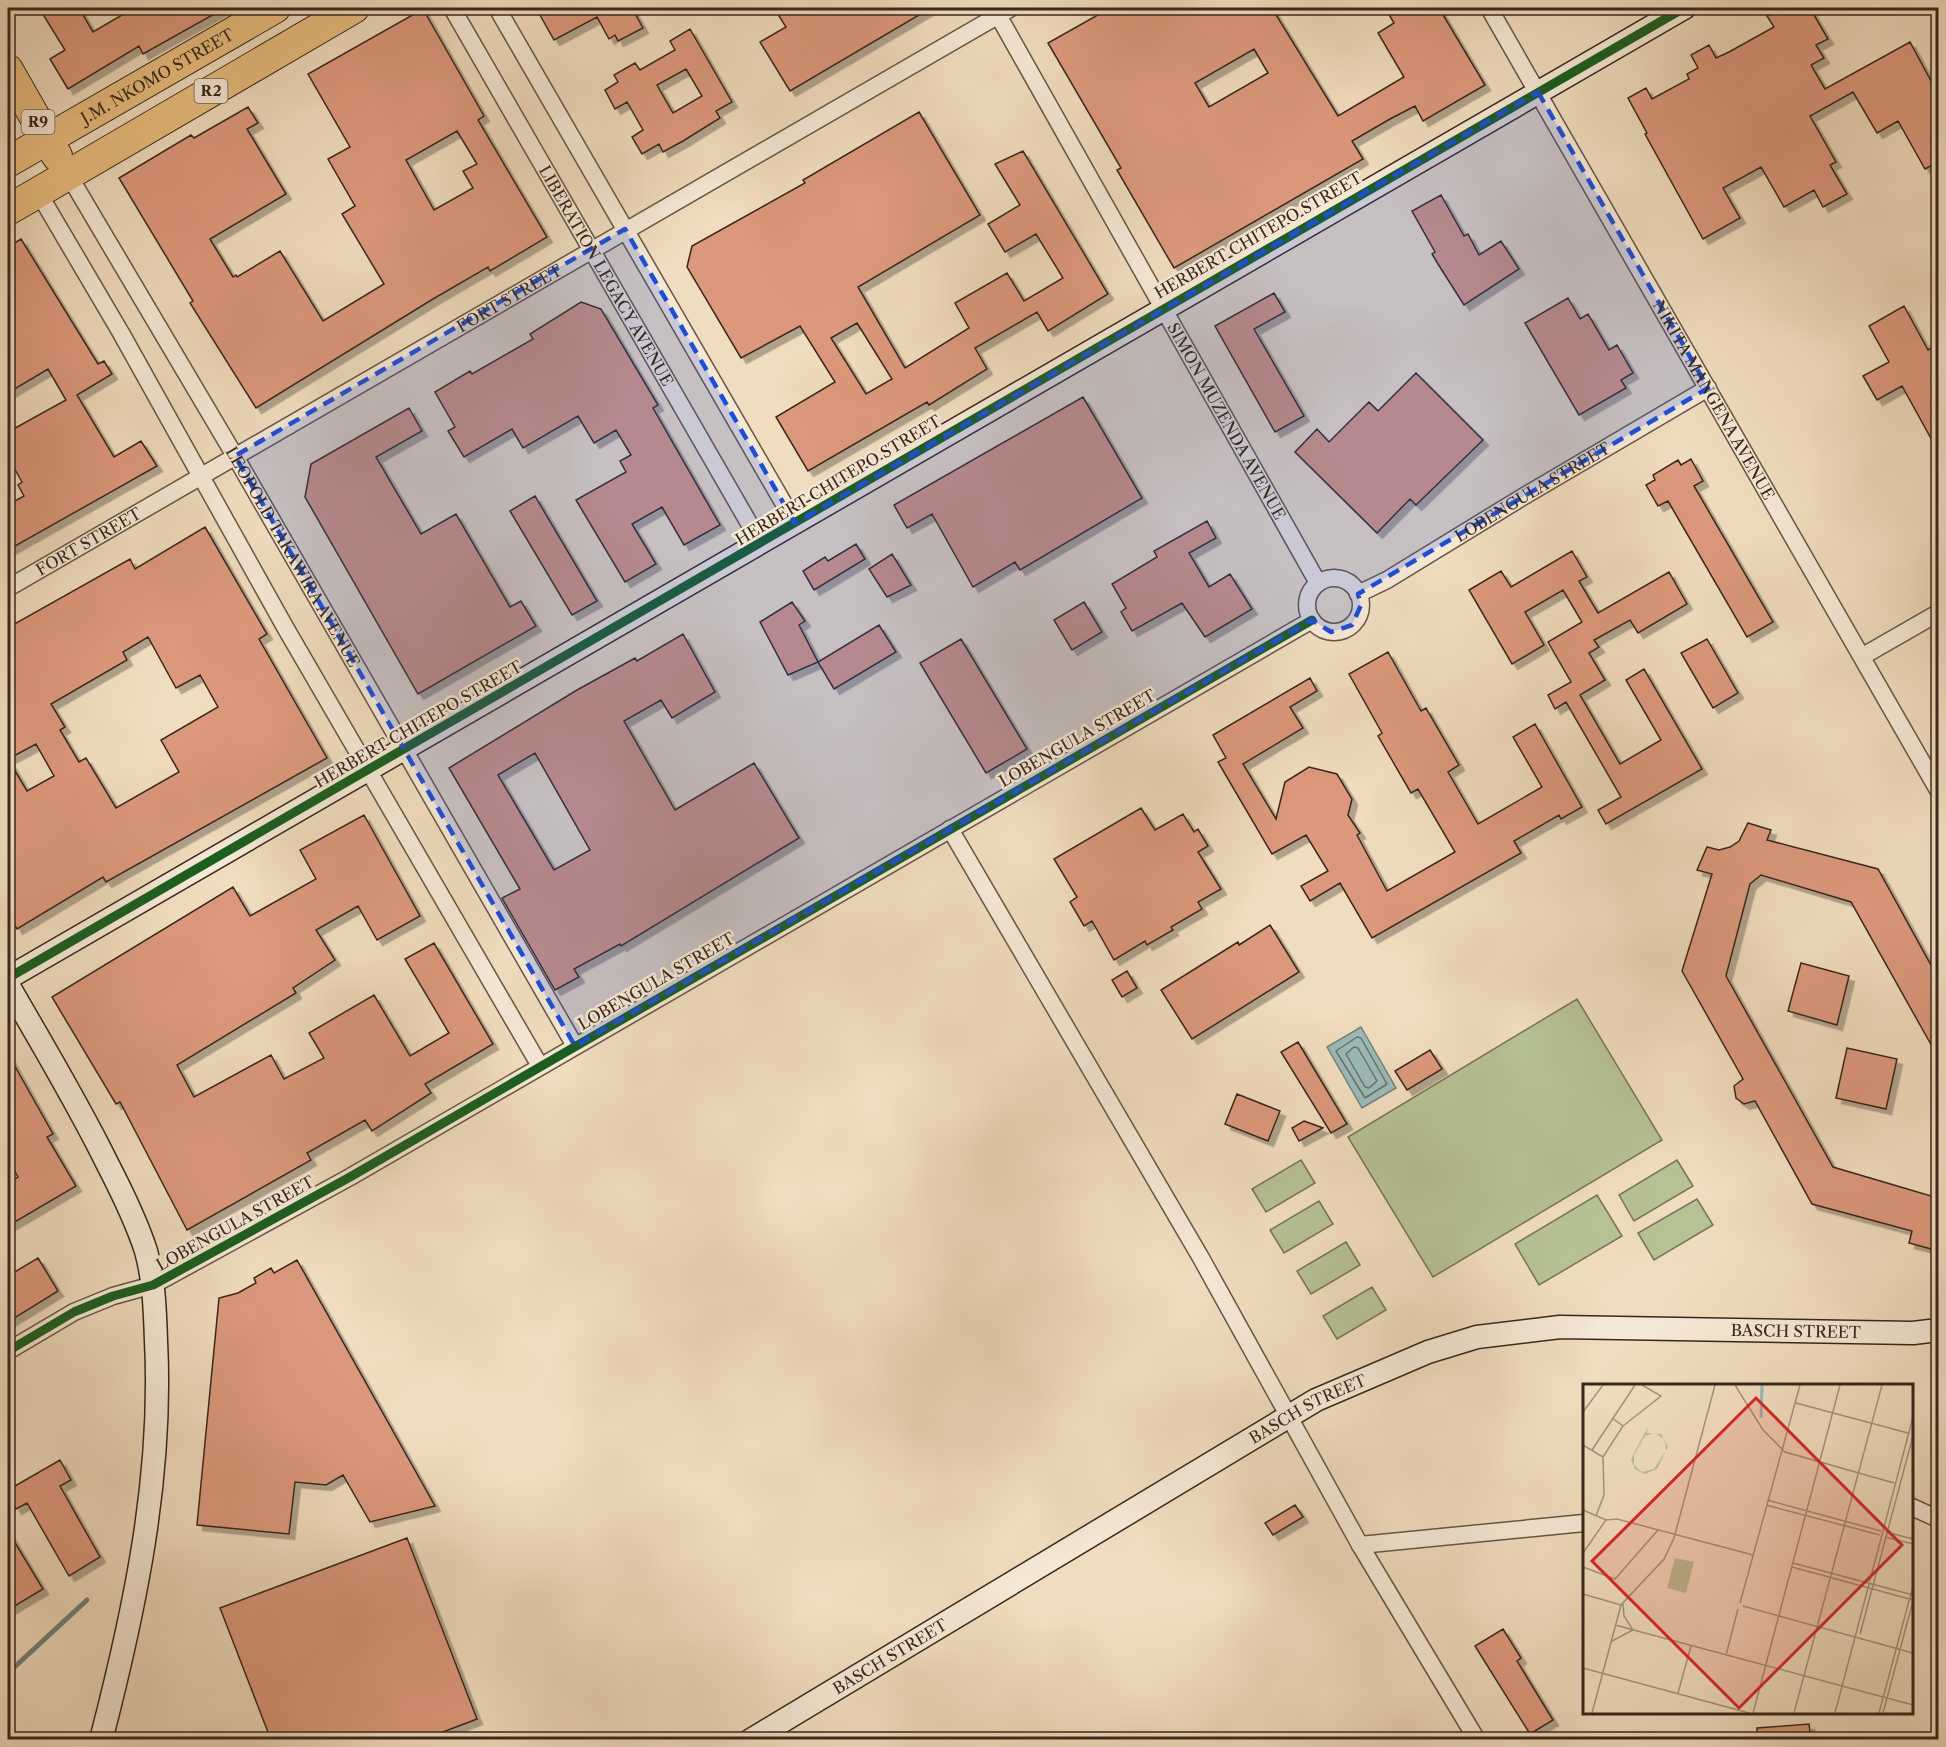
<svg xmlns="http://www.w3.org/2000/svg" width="1946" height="1747" font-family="'Libre Caslon Text',serif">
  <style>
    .green { fill: #b6c194; stroke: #777458; stroke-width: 1.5 }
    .water { fill: #9bbab8; stroke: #73807a; stroke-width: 1.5 }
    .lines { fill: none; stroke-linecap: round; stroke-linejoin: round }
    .shore { stroke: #6a716a; stroke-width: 1.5 }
    .stream { stroke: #73807a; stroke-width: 5 }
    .building { fill: #dc987c; stroke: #38281c; stroke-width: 1.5; fill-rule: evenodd; filter: url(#shadow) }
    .street-casing { stroke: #654; stroke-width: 19 }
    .secondary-casing { stroke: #38281c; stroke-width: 25 }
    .highway-casing { stroke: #38281c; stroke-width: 32 }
    .street { stroke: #f5e8d5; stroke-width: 16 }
    .secondary { stroke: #f5e8d5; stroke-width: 22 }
    .highway { stroke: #e8be7f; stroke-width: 30 }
    .cycleway-casing { stroke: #f5e8d5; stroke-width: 13 }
    .cycleway { stroke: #1b5e20; stroke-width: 9 }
    .marked { fill: #1d4ed8; fill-opacity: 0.2; stroke: #1d4ed8; stroke-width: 4.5; stroke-dasharray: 12 8; stroke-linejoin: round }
    .labels { text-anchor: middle; stroke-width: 5; stroke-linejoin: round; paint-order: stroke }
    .shield { fill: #f5e8d5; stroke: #716254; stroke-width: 1.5 }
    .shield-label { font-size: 15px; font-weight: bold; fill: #38281c }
    .street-label { font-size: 16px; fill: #38281c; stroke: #f5e8d5 }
    .inset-river { fill: none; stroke: #9bbab8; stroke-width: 3 }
    .inset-road { fill: none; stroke: #a6947d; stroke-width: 1.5 }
    .view { fill: #d62828; fill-opacity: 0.15; stroke: #d62828; stroke-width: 3 }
    .inset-edge { fill: none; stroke: #38281c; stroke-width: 3 }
  </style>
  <defs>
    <filter id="shadow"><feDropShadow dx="5.5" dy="5.5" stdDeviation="0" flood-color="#0004"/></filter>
  </defs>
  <rect width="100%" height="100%" fill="#f0dcbe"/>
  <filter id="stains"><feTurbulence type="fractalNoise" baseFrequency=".00333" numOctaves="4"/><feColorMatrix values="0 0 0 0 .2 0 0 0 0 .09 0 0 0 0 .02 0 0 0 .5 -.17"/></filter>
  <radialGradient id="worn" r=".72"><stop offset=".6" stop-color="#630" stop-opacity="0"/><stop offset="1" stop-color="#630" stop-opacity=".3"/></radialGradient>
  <path class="green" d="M 1577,999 L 1662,1140 L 1433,1277 L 1348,1137 Z
    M 1301,1160 L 1315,1183 L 1266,1212 L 1252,1189 Z
    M 1677,1160 L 1693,1186 L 1634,1221 L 1619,1195 Z
    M 1597,1195 L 1622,1236 L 1539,1285 L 1515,1244 Z
    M 1697,1199 L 1713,1225 L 1654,1260 L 1638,1233 Z
    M 1319,1201 L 1333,1224 L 1284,1253 L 1270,1230 Z
    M 1346,1242 L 1360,1265 L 1311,1294 L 1297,1271 Z
    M 1372,1287 L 1386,1310 L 1337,1339 L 1323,1316 Z"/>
  <path class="water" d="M 1361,1027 L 1396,1088 L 1362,1108 L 1327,1047 Z"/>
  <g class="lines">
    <path class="shore" d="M 1357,1037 L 1361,1038 L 1387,1084 L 1365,1098 L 1336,1051 Z
      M 1354,1047 L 1358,1048 L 1377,1081 L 1369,1088 L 1365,1087 L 1346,1054 Z"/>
    <path class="stream" d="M 8,1673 L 87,1600"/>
  </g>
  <path class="building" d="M 39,8 L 79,8 L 93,32 L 122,15 L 117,8 L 225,8 L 143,54 L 139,46 L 68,89 L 50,59 L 65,50 Z
    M 536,8 L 632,8 L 643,28 L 618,41 L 615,35 L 609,39 L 597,17 L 554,40 Z
    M 774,8 L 931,8 L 790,91 L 760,42 L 786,27 Z
    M 1110,8 L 1272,8 L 1338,116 L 1404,77 L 1378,33 L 1394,23 L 1385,8 L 1439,8 L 1485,85 L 1423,121 L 1415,106 L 1390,119 L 1352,141 L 1363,159 L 1174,268 L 1117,170 L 1121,168 L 1048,43 ZM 1254,49 L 1268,73 L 1209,107 L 1195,83 Z
    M 1782,8 L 1810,8 L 1828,39 L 1816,45 L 1824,58 L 1811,65 L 1825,89 L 1910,42 L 1938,94 L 1938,162 L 1925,169 L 1898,121 L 1877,133 L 1853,92 L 1810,116 L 1836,162 L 1830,165 L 1847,194 L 1823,207 L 1814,190 L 1784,207 L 1761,167 L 1723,188 L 1740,218 L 1703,239 L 1645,134 L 1647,133 L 1628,98 L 1646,88 L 1652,99 L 1689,79 L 1687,74 L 1698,68 L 1691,55 L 1709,45 L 1716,58 L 1729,52 L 1774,27 L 1767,16 Z
    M 423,9 L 484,116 L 478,120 L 547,237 L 490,271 L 488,267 L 433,299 L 256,408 L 190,303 L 193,301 L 119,178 L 191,135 L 194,138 L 248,107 L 258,123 L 247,129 L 286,194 L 210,239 L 233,277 L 236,275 L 237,277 L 280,251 L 323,321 L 384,284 L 342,214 L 355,206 L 328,159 L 350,147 L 308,74 ZM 457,131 L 477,164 L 463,171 L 473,188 L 434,210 L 406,160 Z
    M 690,29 L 732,102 L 716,111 L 720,118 L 683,141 L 663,152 L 659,144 L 642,154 L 632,137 L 643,130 L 627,102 L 615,109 L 605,90 L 618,82 L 614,75 L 635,63 L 640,70 L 675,50 L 670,41 ZM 686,69 L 702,96 L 673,113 L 657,85 Z
    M 919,112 L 980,215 L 858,287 L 905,368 L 969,328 L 955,303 L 1007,273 L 1024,301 L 1063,278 L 1036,234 L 1005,252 L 988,224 L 1020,205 L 995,164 L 1023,151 L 1108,294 L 1048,331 L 1037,312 L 975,348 L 987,369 L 929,405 L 927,402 L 808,471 L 776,417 L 835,382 L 800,326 L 741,358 L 687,267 L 692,246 L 805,183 L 803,180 ZM 857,323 L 892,379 L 866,394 L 831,338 Z
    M 1441,195 L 1464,236 L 1468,234 L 1479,255 L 1501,241 L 1519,269 L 1464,305 L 1438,264 L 1432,254 L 1435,252 L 1412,211 Z
    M 21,239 L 98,364 L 104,361 L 112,374 L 77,395 L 114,457 L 141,441 L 157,466 L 8,550 L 8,505 L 24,496 L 18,485 L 22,482 L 8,457 L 8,432 L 66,400 L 48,369 L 8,393 L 8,247 Z
    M 1274,293 L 1285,312 L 1254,329 L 1304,416 L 1275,432 L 1215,326 Z
    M 1568,298 L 1580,319 L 1588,314 L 1609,350 L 1617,345 L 1633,373 L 1621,380 L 1626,388 L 1579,415 L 1525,323 Z
    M 581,302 L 601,309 L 658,405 L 653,408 L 720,525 L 684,545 L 662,507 L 632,524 L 656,564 L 625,582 L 576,500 L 626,472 L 620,461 L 631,455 L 616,430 L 594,443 L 578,416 L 523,448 L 512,429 L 464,457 L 448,431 L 455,427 L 435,392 L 470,371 L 472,374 L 533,339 L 530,334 Z
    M 1904,306 L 1928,350 L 1938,344 L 1938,392 L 1933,394 L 1938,404 L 1938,451 L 1902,386 L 1877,400 L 1863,376 L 1889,362 L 1869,326 Z
    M 1416,373 L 1483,440 L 1416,505 L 1410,499 L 1377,533 L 1295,452 L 1317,429 L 1329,442 L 1369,402 L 1378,411 Z
    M 1083,397 L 1142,498 L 1020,570 L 1015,562 L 973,587 L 932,514 L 907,528 L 894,505 Z
    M 409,408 L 422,431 L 376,457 L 421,534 L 456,514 L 510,607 L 521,601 L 536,626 L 418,694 L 305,497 L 311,464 Z
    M 1691,459 L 1703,481 L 1694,486 L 1773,622 L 1747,637 L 1668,501 L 1658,506 L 1646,485 L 1655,480 L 1653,475 L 1678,460 L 1681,465 Z
    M 535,496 L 597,601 L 572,615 L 510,511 Z
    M 1207,521 L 1216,538 L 1189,553 L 1209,587 L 1230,574 L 1252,609 L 1205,637 L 1182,603 L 1132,631 L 1121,612 L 1126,608 L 1112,584 L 1157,557 L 1154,551 Z
    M 205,527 L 267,634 L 259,639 L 327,758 L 106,882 L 103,877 L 17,929 L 8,913 L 8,636 L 12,634 L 9,627 L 130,559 L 135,569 ZM 148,637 L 176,688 L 200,675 L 218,707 L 161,740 L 179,772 L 116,808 L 86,758 L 79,762 L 60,730 L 65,727 L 51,704 L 127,660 L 123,652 ZM 36,744 L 54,776 L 27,791 L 8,759 Z
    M 856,544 L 865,559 L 814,590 L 803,571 L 825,557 L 828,561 Z
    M 1572,551 L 1587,577 L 1579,581 L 1598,613 L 1669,572 L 1687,604 L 1638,633 L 1630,620 L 1594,640 L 1599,647 L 1589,653 L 1605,680 L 1580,695 L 1620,764 L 1661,740 L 1626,680 L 1644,669 L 1702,769 L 1606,824 L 1598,810 L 1621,797 L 1566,702 L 1555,709 L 1548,695 L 1571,682 L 1548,642 L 1582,622 L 1563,590 L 1525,612 L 1544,645 L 1512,664 L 1469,590 L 1501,571 L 1511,587 Z
    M 892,554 L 911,585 L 887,597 L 869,569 Z
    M 792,602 L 805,621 L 799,625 L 818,662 L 788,675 L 760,622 Z
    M 1084,602 L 1102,632 L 1072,650 L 1054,620 Z
    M 879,625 L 896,652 L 834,689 L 818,662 Z
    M 683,634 L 715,692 L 672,718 L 661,700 L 624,721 L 675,810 L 754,763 L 799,838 L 621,946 L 620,944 L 574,969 L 579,977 L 555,990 L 502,898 L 520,889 L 449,768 L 577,690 L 635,658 L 637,661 ZM 535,753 L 590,850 L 554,870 L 498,775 Z
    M 961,639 L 1027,749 L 986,773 L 920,663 Z
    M 1707,639 L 1738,693 L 1713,708 L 1681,653 Z
    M 1388,652 L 1421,711 L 1426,708 L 1459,765 L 1448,772 L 1478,824 L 1542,787 L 1513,737 L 1535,724 L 1582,807 L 1561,819 L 1559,815 L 1514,841 L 1521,853 L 1372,938 L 1340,883 L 1310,901 L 1301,886 L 1328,871 L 1306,835 L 1272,854 L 1218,762 L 1226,758 L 1213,735 L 1310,678 L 1317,691 L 1290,707 L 1303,728 L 1243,764 L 1276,819 L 1285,782 L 1309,767 L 1337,774 L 1352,799 L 1348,815 L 1360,833 L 1357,835 L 1387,891 L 1455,852 L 1418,789 L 1411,793 L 1378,736 L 1382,733 L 1349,674 Z
    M 1141,808 L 1155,830 L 1183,814 L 1194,832 L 1198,829 L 1208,846 L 1198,852 L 1221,889 L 1198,902 L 1202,909 L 1171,927 L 1173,930 L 1147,945 L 1145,941 L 1114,960 L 1092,921 L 1084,926 L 1070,902 L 1077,897 L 1054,859 Z
    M 364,815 L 420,916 L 377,940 L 358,906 L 316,930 L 335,960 L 293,988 L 296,993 L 177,1065 L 194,1097 L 271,1055 L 284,1079 L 324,1058 L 309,1033 L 374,995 L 410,1056 L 449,1033 L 405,959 L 434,943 L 493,1044 L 425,1084 L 431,1093 L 372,1131 L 365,1120 L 307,1153 L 311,1160 L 187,1230 L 120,1102 L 116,1104 L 52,997 L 233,887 L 250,916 L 316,879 L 300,850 Z
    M 1748,823 L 1771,830 L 1767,840 L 1878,869 L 1931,965 L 1938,967 L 1938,1057 L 1851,902 L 1761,875 L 1750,884 L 1726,976 L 1833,1167 L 1938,1198 L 1938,1243 L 1935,1250 L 1909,1243 L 1912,1231 L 1812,1204 L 1755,1101 L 1744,1104 L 1736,1098 L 1734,1086 L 1743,1079 L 1682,971 L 1712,874 L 1697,870 L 1707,847 L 1719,850 L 1730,847 L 1739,841 Z
    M 1270,925 L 1299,972 L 1192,1039 L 1161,990 L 1238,942 L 1239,945 Z
    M 1801,963 L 1849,976 L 1837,1025 L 1788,1011 Z
    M 1127,971 L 1137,988 L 1122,997 L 1112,980 Z
    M 1298,1042 L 1347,1124 L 1331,1133 L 1281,1052 Z
    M 1847,1048 L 1897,1059 L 1886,1109 L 1836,1098 Z
    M 1430,1050 L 1442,1069 L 1407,1090 L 1395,1071 Z
    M 8,1054 L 53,1134 L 47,1137 L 76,1186 L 8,1226 L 8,1183 L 18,1177 L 8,1159 Z
    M 1237,1094 L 1280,1111 L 1268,1141 L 1225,1124 Z
    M 1304,1121 L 1323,1128 L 1299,1141 L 1292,1128 Z
    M 38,1258 L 58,1291 L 8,1322 L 8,1276 Z
    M 297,1260 L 435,1506 L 370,1522 L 343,1475 L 326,1485 L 295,1482 L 289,1534 L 197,1525 L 219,1298 L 238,1293 L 256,1283 L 254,1278 L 271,1268 L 274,1273 Z
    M 60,1460 L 71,1480 L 60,1486 L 100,1557 L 69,1576 L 27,1503 L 16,1509 L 8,1494 L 8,1490 Z
    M 1295,1505 L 1303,1517 L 1273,1535 L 1265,1523 Z
    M 8,1531 L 43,1589 L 8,1610 Z
    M 407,1538 L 477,1719 L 422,1740 L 271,1740 L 220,1608 Z
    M 1503,1629 L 1521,1658 L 1517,1661 L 1553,1720 L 1530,1734 L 1475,1646 Z
    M 1809,1724 L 1811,1740 L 1757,1740 L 1757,1728 Z"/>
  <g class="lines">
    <g class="street-casing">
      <g id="street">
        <path id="s1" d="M 452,8 L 761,544"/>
        <path d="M 497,8 L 795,523"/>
        <path id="s2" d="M 994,8 L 1318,583"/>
        <path id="s3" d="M 1489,8 L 1938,790"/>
        <path id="s4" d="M 68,174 L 235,456 L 575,1046"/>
        <path d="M 38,192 L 121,333 L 285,627 L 540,1066"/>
        <circle cx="1334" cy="605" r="27"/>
        <path id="s5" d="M 8,588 L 1011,8"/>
        <path id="s6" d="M 1358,594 L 1387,580 L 1521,498 L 1708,388"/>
        <path d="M 1863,656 L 1938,613"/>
        <path d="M 950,829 L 1201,1258 L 1360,1545 L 1477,1740"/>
        <path d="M 8,1351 L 74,1312 L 113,1296 L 153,1285 L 350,1177 L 1312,620"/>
        <path d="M 1912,1507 L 1938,1519"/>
        <path d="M 1360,1545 L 1584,1523"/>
      </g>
    </g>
    <g class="secondary-casing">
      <g id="secondary">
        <path d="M 8,978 L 1684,8"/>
        <path d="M 8,985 C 42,1044 77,1102 107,1163 C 122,1192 136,1220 146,1251 C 154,1280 155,1310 156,1341 C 163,1476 135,1609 101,1740"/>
        <path id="s7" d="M 751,1740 L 1316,1400 L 1428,1352 L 1477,1337 L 1560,1327 L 1913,1333 L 1938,1330"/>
      </g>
    </g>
    <g class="highway-casing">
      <g id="highway">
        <path d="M 8,70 L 57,156"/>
        <path id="s8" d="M 8,162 L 275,8"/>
        <path d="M 8,210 L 354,8"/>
      </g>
    </g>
    <use href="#street" class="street"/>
    <use href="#secondary" class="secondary"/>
    <use href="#highway" class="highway"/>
    <g class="cycleway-casing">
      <path id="cycleway" d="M 8,978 L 1684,8
        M 8,1351 L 74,1312 L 113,1296 L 153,1285 L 350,1177 L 1312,620"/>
    </g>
    <use href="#cycleway" class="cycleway"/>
  </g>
  <path class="marked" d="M 1538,92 L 1708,388 L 1358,594 L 1361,605 L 1352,625 L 1331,632 L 1312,620 L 575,1046 L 235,456 L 625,229 L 795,523 Z"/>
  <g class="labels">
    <g class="shield">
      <rect x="194.5" y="79" width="33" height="24" rx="4.5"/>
      <rect x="21.5" y="110" width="33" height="24" rx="4.5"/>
    </g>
    <g class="shield-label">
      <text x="211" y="96">R2</text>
      <text x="38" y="127">R9</text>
    </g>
    <g class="street-label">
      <text dy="6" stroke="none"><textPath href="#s8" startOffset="172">J.M. NKOMO STREET</textPath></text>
      <text transform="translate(1258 235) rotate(-30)" y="6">HERBERT CHITEPO STREET</text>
      <text dy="6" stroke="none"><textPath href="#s1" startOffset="309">LIBERATION LEGACY AVENUE</textPath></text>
      <text dy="6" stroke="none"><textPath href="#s5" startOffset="579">FORT STREET</textPath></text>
      <text dy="6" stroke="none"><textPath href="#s3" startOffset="452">NIKITA MANGENA AVENUE</textPath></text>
      <text dy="6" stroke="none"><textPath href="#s2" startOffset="474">SIMON MUZENDA AVENUE</textPath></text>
      <text transform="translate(838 480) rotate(-31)" y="6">HERBERT CHITEPO STREET</text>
      <text dy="6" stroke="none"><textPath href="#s6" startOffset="202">LOBENGULA STREET</textPath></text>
      <text dy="6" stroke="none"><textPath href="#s5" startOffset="93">FORT STREET</textPath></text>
      <text dy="6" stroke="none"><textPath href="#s4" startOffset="444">LEOPOLD TAKAWIRA AVENUE</textPath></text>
      <text transform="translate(418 724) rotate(-30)" y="6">HERBERT CHITEPO STREET</text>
      <text transform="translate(1077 738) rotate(-30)" y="6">LOBENGULA STREET</text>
      <text transform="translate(656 981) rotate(-30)" y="6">LOBENGULA STREET</text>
      <text transform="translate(235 1223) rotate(-29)" y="6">LOBENGULA STREET</text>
      <text dy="6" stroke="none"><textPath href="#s7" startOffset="1152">BASCH STREET</textPath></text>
      <text dy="6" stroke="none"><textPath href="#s7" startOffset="648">BASCH STREET</textPath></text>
      <text dy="6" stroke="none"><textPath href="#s7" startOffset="162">BASCH STREET</textPath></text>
    </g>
  </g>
  <g transform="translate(1583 1384)">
    <rect width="330" height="330" fill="#f0dcbe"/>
    <path d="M 65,43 L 64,49 L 78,50 L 85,63 L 74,85 L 62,90 L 52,85 L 48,75 ZM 72,49 L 82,56 L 83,67 L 71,85 L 59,88 L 51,81 L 51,71 L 62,52 ZM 92,174 L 111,178 L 103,209 L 84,204 Z" fill="#b6c194" fill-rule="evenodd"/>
    <path class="inset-river" d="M 178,34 L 179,1"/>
    <path class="inset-road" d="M 152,1 L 180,46 L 202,68 L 311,99M 213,19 L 325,49M 0,28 L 20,1M 40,42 L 78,12 L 59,1M 0,61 L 20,73M 9,66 L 52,1M 184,116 L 298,147M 183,121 L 297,151M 0,126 L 23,136 L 34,135 L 170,171M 13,132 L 21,111 L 20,73 L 40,42 L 29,34M 303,148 L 330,155M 302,153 L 330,160M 0,169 L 23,136M 210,179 L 330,211M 0,183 L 32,195 L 75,146M 209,183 L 330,216M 0,210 L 38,221M 157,219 L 217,1M 160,222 L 330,269M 32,241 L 330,321M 277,250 L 330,52M 29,257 L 50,246 L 41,232 L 40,220M 143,271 L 155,225M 0,284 L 166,329M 95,309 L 108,262M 9,329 L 38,221 L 81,175 L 91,154 L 132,1M 170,329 L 257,1M 211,329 L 299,1M 252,329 L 330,33M 296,329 L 330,202M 300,329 L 330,217"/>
    <path class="view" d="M 173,14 L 319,161 L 156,324 L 9,177 Z"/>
    <rect width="330" height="330" class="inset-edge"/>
  </g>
  <rect width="1946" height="1747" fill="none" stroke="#f0dcbe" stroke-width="30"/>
  <rect x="9" y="9" width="1928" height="1729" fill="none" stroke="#38281c" stroke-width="3"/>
  <rect x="15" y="15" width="1916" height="1717" fill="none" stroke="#38281c" stroke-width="1.5"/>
  <rect width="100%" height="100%" filter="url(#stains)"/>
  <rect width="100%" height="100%" fill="url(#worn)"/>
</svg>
